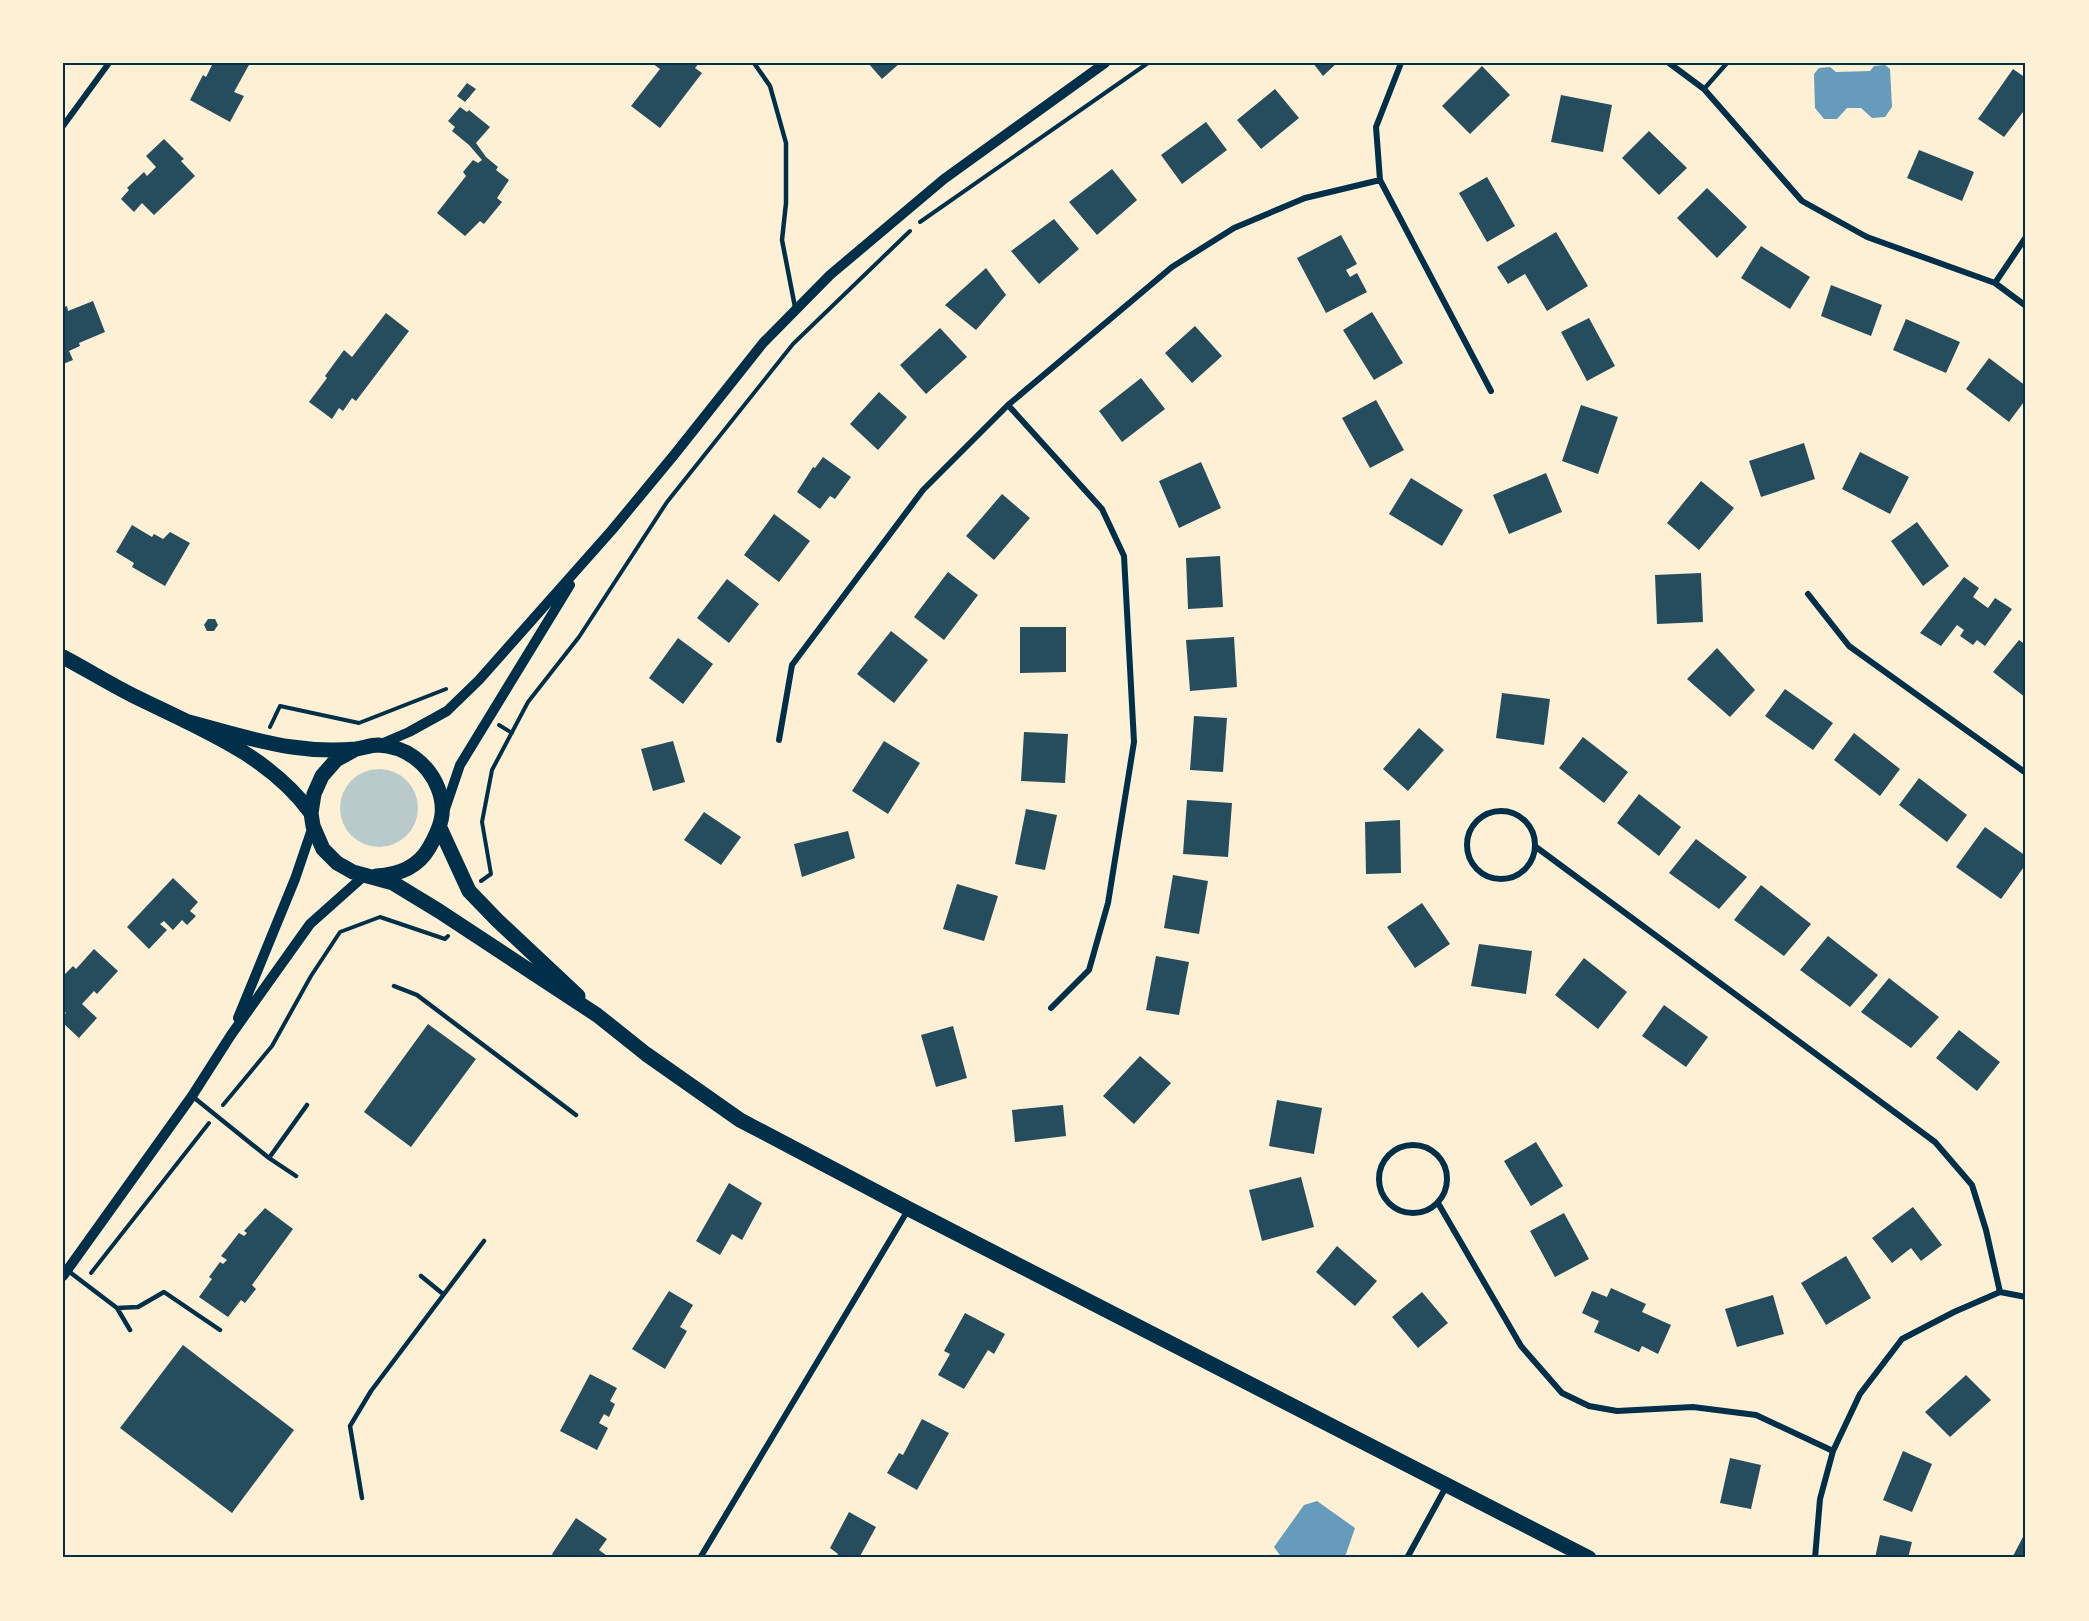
<svg xmlns="http://www.w3.org/2000/svg" width="2089" height="1621" font-family="Commissioner,sans-serif">
  <style>
    .green { fill: #b9caca }
    .water { fill: #669bbc }
    .building { fill: #264d5e }
    .lines { fill: none; stroke-linecap: round; stroke-linejoin: round }
    .path { stroke: #003049; stroke-width: 4 }
    .service { stroke: #003049; stroke-width: 4.5 }
    .minor { stroke: #003049; stroke-width: 6 }
    .tertiary { stroke: #003049; stroke-width: 10 }
    .primary { stroke: #003049; stroke-width: 15 }
    .neatline { fill: none; stroke: #003049; stroke-width: 2 }
  </style>
  <rect width="100%" height="100%" fill="#fdf0d5"/>
  <path class="green" d="M340 808a39 39 0 1 1 78 0a39 39 0 1 1-78 0Z"/>
  <path class="water" d="M 1885,65 L 1890,69 L 1892,107 L 1885,117 L 1872,118 L 1861,108 L 1847,108 L 1837,119 L 1824,119 L 1815,108 L 1814,74 L 1819,68 L 1830,67 L 1836,72 L 1870,71 L 1874,66 Z
    M 1317,1501 L 1355,1528 L 1346,1554 L 1342,1558 L 1282,1558 L 1274,1547 L 1304,1505 Z"/>
  <path class="building" d="M 213,63 L 250,63 L 234,92 L 244,96 L 230,122 L 190,100 L 203,75 L 206,77 Z
    M 652,63 L 699,63 L 695,68 L 702,73 L 660,128 L 631,106 L 660,69 Z
    M 868,63 L 900,63 L 882,79 Z
    M 1313,63 L 1337,63 L 1323,76 Z
    M 1482,66 L 1510,95 L 1470,134 L 1442,106 Z
    M 2013,69 L 2026,78 L 2026,108 L 2004,137 L 1978,119 Z
    M 467,83 L 476,89 L 465,102 L 457,96 Z
    M 1275,89 L 1299,118 L 1261,149 L 1237,120 Z
    M 1561,95 L 1612,105 L 1603,152 L 1551,142 Z
    M 460,107 L 467,112 L 469,110 L 490,127 L 476,143 L 486,157 L 498,167 L 496,170 L 509,180 L 497,198 L 502,202 L 484,224 L 480,221 L 465,236 L 437,213 L 466,176 L 463,172 L 473,160 L 478,163 L 482,160 L 469,145 L 452,131 L 455,127 L 448,121 Z
    M 1206,122 L 1227,150 L 1182,184 L 1161,155 Z
    M 1649,131 L 1687,168 L 1659,195 L 1622,158 Z
    M 164,139 L 184,159 L 181,161 L 195,176 L 154,215 L 142,203 L 134,212 L 121,199 L 129,190 L 127,188 L 144,172 L 147,176 L 156,167 L 146,156 Z
    M 1919,150 L 1974,172 L 1962,201 L 1907,178 Z
    M 1112,169 L 1137,200 L 1097,235 L 1069,202 Z
    M 1487,177 L 1515,226 L 1487,242 L 1459,193 Z
    M 1707,188 L 1747,227 L 1717,258 L 1677,218 Z
    M 1054,219 L 1079,249 L 1039,284 L 1011,251 Z
    M 1556,232 L 1588,286 L 1547,311 L 1525,274 L 1508,284 L 1497,267 Z
    M 1341,235 L 1357,264 L 1346,270 L 1350,277 L 1357,273 L 1367,292 L 1326,313 L 1297,258 Z
    M 1761,246 L 1810,277 L 1790,309 L 1741,278 Z
    M 986,268 L 1006,295 L 976,330 L 945,305 Z
    M 1831,285 L 1882,305 L 1871,336 L 1821,316 Z
    M 93,301 L 105,332 L 79,343 L 80,346 L 69,351 L 73,360 L 63,364 L 63,308 L 67,306 L 68,311 Z
    M 1372,312 L 1403,363 L 1374,380 L 1343,330 Z
    M 386,313 L 409,331 L 356,401 L 352,398 L 343,411 L 339,408 L 332,419 L 309,402 L 327,378 L 325,376 L 344,350 L 352,357 Z
    M 1589,318 L 1615,366 L 1587,381 L 1561,332 Z
    M 1906,319 L 1960,342 L 1946,373 L 1893,350 Z
    M 1195,326 L 1222,356 L 1192,383 L 1165,353 Z
    M 940,328 L 967,357 L 926,394 L 900,365 Z
    M 1989,358 L 2026,386 L 2026,399 L 2009,422 L 1966,389 Z
    M 1141,378 L 1165,409 L 1122,442 L 1099,411 Z
    M 879,392 L 907,417 L 878,450 L 850,424 Z
    M 1376,400 L 1404,450 L 1370,468 L 1342,418 Z
    M 1581,405 L 1618,417 L 1598,474 L 1562,461 Z
    M 1804,443 L 1815,479 L 1761,497 L 1749,461 Z
    M 1860,452 L 1909,477 L 1890,514 L 1842,489 Z
    M 823,457 L 851,477 L 835,499 L 830,496 L 820,509 L 797,492 L 813,467 L 815,468 Z
    M 1201,462 L 1221,508 L 1179,528 L 1159,481 Z
    M 1546,473 L 1562,512 L 1509,534 L 1493,495 Z
    M 1411,478 L 1463,510 L 1442,546 L 1389,514 Z
    M 1701,481 L 1734,508 L 1699,550 L 1667,523 Z
    M 1002,494 L 1030,518 L 994,560 L 966,536 Z
    M 774,514 L 810,541 L 779,582 L 744,555 Z
    M 1917,522 L 1949,566 L 1923,586 L 1891,541 Z
    M 132,525 L 152,537 L 154,534 L 163,539 L 170,532 L 190,543 L 165,586 L 132,567 L 134,563 L 116,552 Z
    M 1220,556 L 1223,607 L 1188,609 L 1186,558 Z
    M 948,572 L 978,595 L 944,640 L 914,617 Z
    M 1701,573 L 1703,622 L 1657,624 L 1655,575 Z
    M 1964,577 L 1979,588 L 1973,597 L 1988,608 L 1995,598 L 2012,609 L 1985,646 L 1977,640 L 1973,645 L 1960,636 L 1964,630 L 1957,625 L 1941,646 L 1920,633 Z
    M 727,579 L 759,604 L 729,643 L 697,618 Z
    M 208,619 L 215,619 L 218,625 L 214,631 L 207,631 L 204,625 Z
    M 1020,627 L 1066,627 L 1066,672 L 1020,673 Z
    M 891,631 L 928,660 L 894,703 L 857,674 Z
    M 1234,637 L 1237,687 L 1190,691 L 1186,640 Z
    M 678,638 L 713,664 L 683,704 L 649,678 Z
    M 2019,640 L 2026,645 L 2026,698 L 1993,672 Z
    M 1717,648 L 1755,690 L 1730,717 L 1687,679 Z
    M 1785,689 L 1833,723 L 1813,750 L 1765,716 Z
    M 1502,693 L 1550,699 L 1544,745 L 1496,738 Z
    M 1194,716 L 1227,718 L 1223,772 L 1190,770 Z
    M 1419,728 L 1444,750 L 1408,791 L 1383,769 Z
    M 1024,732 L 1068,734 L 1065,783 L 1021,781 Z
    M 1854,733 L 1900,769 L 1880,796 L 1834,760 Z
    M 1583,737 L 1628,772 L 1604,803 L 1559,768 Z
    M 673,741 L 685,782 L 653,791 L 641,749 Z
    M 884,741 L 920,763 L 888,814 L 852,791 Z
    M 1919,778 L 1967,815 L 1947,842 L 1899,805 Z
    M 1639,794 L 1681,827 L 1659,856 L 1617,823 Z
    M 1187,800 L 1232,803 L 1228,857 L 1183,854 Z
    M 1026,809 L 1057,815 L 1045,870 L 1015,864 Z
    M 704,812 L 741,837 L 721,865 L 684,840 Z
    M 1400,820 L 1401,873 L 1366,874 L 1365,822 Z
    M 1985,827 L 2026,856 L 2026,864 L 2001,899 L 1956,867 Z
    M 848,831 L 855,858 L 802,877 L 794,844 Z
    M 1696,839 L 1747,877 L 1719,909 L 1669,873 Z
    M 1173,875 L 1208,881 L 1199,934 L 1164,928 Z
    M 173,878 L 198,902 L 190,911 L 196,916 L 187,925 L 182,920 L 173,930 L 164,921 L 160,924 L 167,930 L 149,949 L 127,927 Z
    M 957,884 L 998,896 L 984,941 L 943,929 Z
    M 1761,885 L 1811,924 L 1784,956 L 1734,920 Z
    M 1422,903 L 1450,944 L 1415,968 L 1387,927 Z
    M 1828,936 L 1878,975 L 1850,1007 L 1800,970 Z
    M 1479,944 L 1532,951 L 1526,994 L 1471,986 Z
    M 94,949 L 118,971 L 97,994 L 94,991 L 82,1004 L 97,1018 L 79,1038 L 63,1023 L 63,1016 L 66,1013 L 63,1010 L 63,976 L 73,966 L 76,969 Z
    M 1156,956 L 1189,962 L 1179,1015 L 1146,1010 Z
    M 1584,958 L 1627,992 L 1598,1029 L 1555,995 Z
    M 1889,978 L 1939,1017 L 1911,1048 L 1861,1012 Z
    M 1664,1005 L 1708,1037 L 1686,1067 L 1642,1036 Z
    M 428,1024 L 476,1059 L 411,1147 L 364,1112 Z
    M 953,1026 L 967,1078 L 936,1087 L 921,1035 Z
    M 1959,1030 L 2000,1062 L 1977,1091 L 1936,1058 Z
    M 1140,1056 L 1171,1083 L 1134,1124 L 1103,1096 Z
    M 1277,1100 L 1322,1108 L 1314,1154 L 1269,1146 Z
    M 1063,1105 L 1066,1136 L 1015,1142 L 1012,1110 Z
    M 1536,1142 L 1563,1186 L 1531,1206 L 1504,1161 Z
    M 1301,1177 L 1314,1227 L 1262,1241 L 1249,1190 Z
    M 729,1183 L 762,1203 L 742,1240 L 732,1234 L 720,1255 L 696,1241 Z
    M 1913,1207 L 1942,1245 L 1921,1261 L 1911,1248 L 1892,1263 L 1872,1238 Z
    M 265,1208 L 293,1229 L 252,1285 L 256,1289 L 245,1303 L 241,1300 L 228,1317 L 199,1297 L 212,1279 L 209,1277 L 220,1262 L 223,1264 L 227,1260 L 221,1256 L 239,1233 L 244,1236 L 247,1233 L 244,1231 Z
    M 1564,1213 L 1589,1259 L 1555,1277 L 1530,1231 Z
    M 1337,1246 L 1377,1281 L 1355,1306 L 1316,1272 Z
    M 1846,1256 L 1871,1298 L 1826,1325 L 1801,1283 Z
    M 1611,1288 L 1646,1304 L 1642,1312 L 1671,1325 L 1658,1354 L 1642,1346 L 1639,1352 L 1594,1332 L 1599,1321 L 1582,1313 L 1592,1291 L 1607,1297 Z
    M 669,1291 L 693,1305 L 680,1327 L 687,1331 L 665,1369 L 632,1349 Z
    M 1422,1292 L 1448,1323 L 1418,1348 L 1392,1317 Z
    M 1773,1295 L 1784,1334 L 1737,1347 L 1725,1309 Z
    M 965,1313 L 1005,1334 L 994,1354 L 988,1350 L 964,1389 L 938,1375 L 950,1354 L 944,1351 Z
    M 183,1345 L 294,1430 L 232,1513 L 120,1428 Z
    M 590,1374 L 617,1388 L 610,1401 L 615,1404 L 609,1417 L 604,1414 L 599,1423 L 608,1428 L 597,1450 L 560,1431 Z
    M 1966,1375 L 1991,1400 L 1950,1437 L 1925,1412 Z
    M 922,1419 L 949,1433 L 917,1490 L 887,1473 L 899,1453 L 903,1455 Z
    M 1903,1451 L 1932,1464 L 1912,1512 L 1883,1500 Z
    M 1730,1458 L 1761,1465 L 1751,1509 L 1720,1503 Z
    M 849,1512 L 876,1527 L 859,1558 L 836,1558 L 838,1554 L 830,1548 Z
    M 576,1518 L 607,1539 L 599,1550 L 606,1555 L 605,1558 L 555,1558 L 552,1554 Z
    M 2026,1531 L 2026,1558 L 2012,1558 Z
    M 1880,1535 L 1912,1542 L 1908,1558 L 1875,1558 Z"/>
  <g class="lines">
    <path class="path" d="M 920,222 L 1148,63
      M 499,725 L 512,733
      M 270,727 L 280,706 L 359,723 L 446,689
      M 481,881 L 491,874 L 482,822 L 492,770 L 528,702 L 579,637 L 667,502 L 793,344 L 910,231
      M 223,1105 L 272,1046 L 311,976 L 340,932 L 380,917 L 445,939 L 448,936
      M 91,1273 L 209,1123"/>
    <path class="service" d="M 754,63 L 770,86 L 786,143 L 786,203 L 782,240 L 795,307
      M 1704,89 L 1727,63
      M 394,986 L 417,995 L 576,1115
      M 192,1096 L 269,1158 L 296,1176
      M 269,1158 L 307,1105
      M 67,1270 L 117,1308 L 130,1330
      M 421,1276 L 443,1294
      M 117,1308 L 138,1307 L 164,1292 L 220,1330
      M 362,1498 L 350,1426 L 371,1391 L 484,1241"/>
    <path class="minor" d="M 1401,63 L 1376,127 L 1380,180 L 1491,391
      M 1669,63 L 1704,89 L 1802,201 L 1867,237 L 1995,283 L 2026,306
      M 63,126 L 109,63
      M 1995,283 L 2026,237
      M 1008,405 L 1102,509 L 1124,556 L 1134,742 L 1108,903 L 1089,970 L 1051,1008
      M 1808,594 L 1849,646 L 2026,773
      M 779,740 L 792,665 L 923,490 L 1008,405 L 1172,267 L 1234,228 L 1305,198 L 1380,180
      M1467 845a34 34 0 1 1 68 0a34 34 0 1 1-68 0Z
      M 1536,847 L 1935,1142 L 1972,1185 L 1986,1230 L 2000,1292
      M1379 1179a34 34 0 1 1 68 0a34 34 0 1 1-68 0Z
      M 1438,1203 L 1521,1346 L 1562,1393 L 1589,1406 L 1617,1411 L 1693,1407 L 1756,1415 L 1833,1451
      M 700,1558 L 908,1210
      M 1407,1558 L 1447,1485
      M 1815,1558 L 1820,1499 L 1833,1451 L 1860,1394 L 1902,1339 L 1954,1312 L 2000,1292 L 2026,1297"/>
    <path class="tertiary" d="M 381,744 L 409,732 L 447,711 L 479,680 L 612,530 L 674,455 L 763,343 L 830,275 L 944,179 L 1105,63
      M 444,812 L 460,765 L 570,585
      M 238,1018 L 295,879 L 313,826
      M 63,1276 L 192,1096 L 231,1035 L 310,924 L 365,875"/>
    <path class="primary" d="M 63,657 C 86,669 108,683 132,695 C 196,727 267,753 311,813
      M 185,721 C 220,730 256,742 292,747 C 312,750 335,751 356,749 C 363,748 371,745 378,745 C 405,746 428,763 438,788 C 447,811 441,827 429,848 C 418,867 398,875 376,876
      M 356,749 L 336,760 L 322,776 L 314,794 L 311,813 L 313,826 L 323,849 L 337,863 L 353,872 L 393,883 L 439,911 L 597,1015 L 646,1054 L 740,1120 L 909,1209 L 1589,1558
      M 440,828 L 469,891 L 497,920 L 578,996"/>
  </g>
  <rect width="2089" height="1621" fill="none" stroke="#fdf0d5" stroke-width="129"/>
  <rect x="64" y="64" width="1960" height="1492" class="neatline"/>
</svg>
